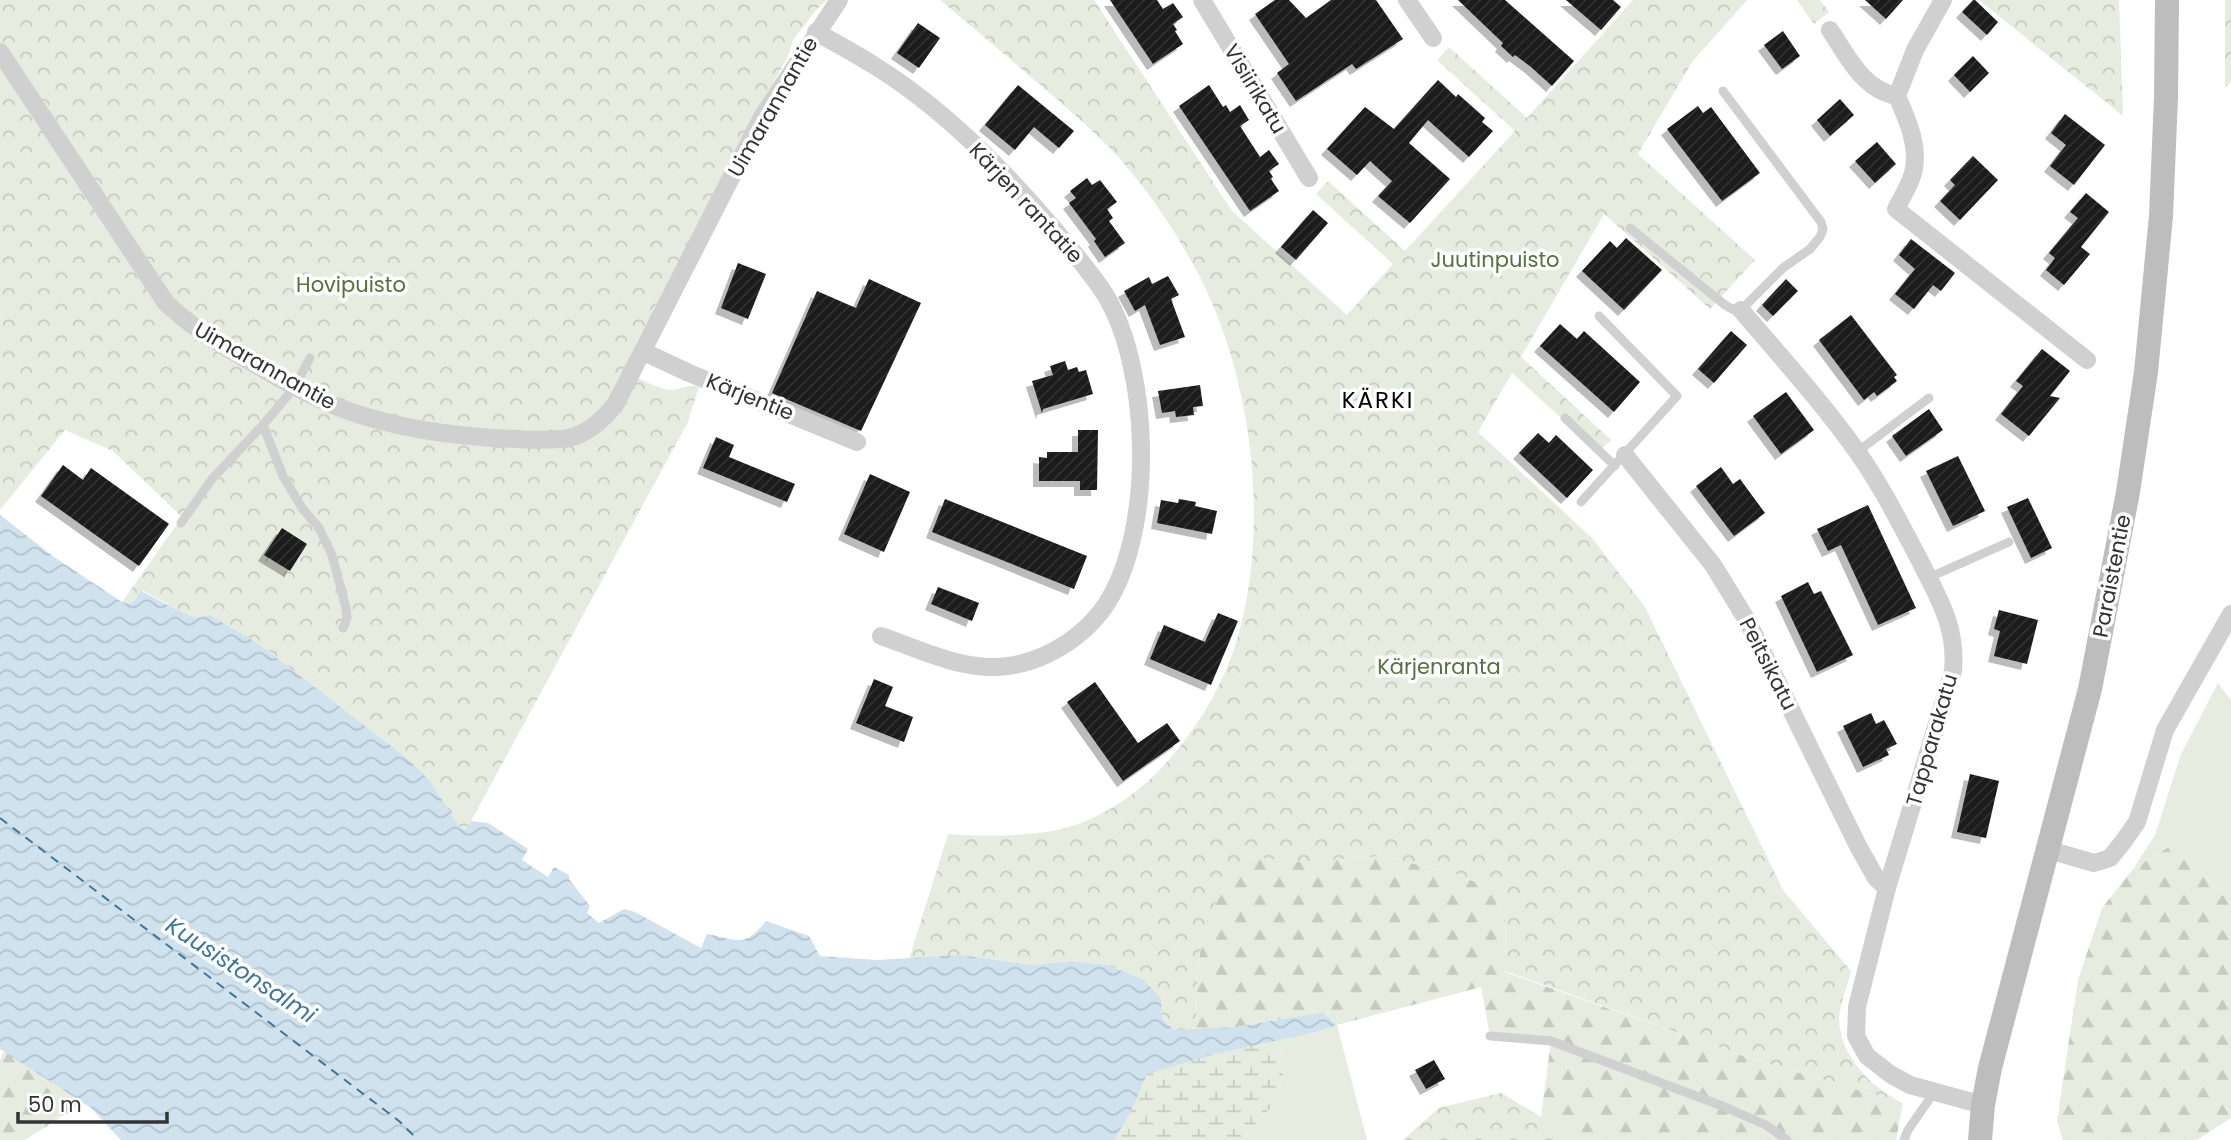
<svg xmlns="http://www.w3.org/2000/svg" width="2231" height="1140" font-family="Poppins,sans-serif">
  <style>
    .grass { fill: #e6ecdf }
    .forest { fill: url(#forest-firs) }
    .wetland { fill: url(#wetland-marsh) }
    .park { fill: url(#park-crowns) }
    .water { fill: url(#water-waves) }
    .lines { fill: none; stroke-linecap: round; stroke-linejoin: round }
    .ferry { stroke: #3f7597; stroke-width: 2; stroke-dasharray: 9 7; stroke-linecap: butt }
    .building { fill: url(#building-hatch); filter: url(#shadow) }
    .service { stroke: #d0d0d0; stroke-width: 9 }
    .minor { stroke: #d0d0d0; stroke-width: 18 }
    .secondary { stroke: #bdbdbd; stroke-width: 24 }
    .labels { text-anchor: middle; stroke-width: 7; stroke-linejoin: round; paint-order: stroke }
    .street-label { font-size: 21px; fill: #333; stroke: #fff }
    .park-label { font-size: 21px; fill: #56703f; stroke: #fff }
    .neighbourhood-label { font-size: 23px; letter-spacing: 2px; fill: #000; stroke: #fff }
    .water-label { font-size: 23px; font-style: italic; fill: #3f7597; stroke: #fff }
  </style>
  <defs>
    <pattern id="forest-firs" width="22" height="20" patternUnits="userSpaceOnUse" patternTransform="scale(1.75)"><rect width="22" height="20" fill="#e6ecdf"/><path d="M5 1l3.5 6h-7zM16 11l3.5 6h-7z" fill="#c6cbc0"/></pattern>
    <pattern id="wetland-marsh" width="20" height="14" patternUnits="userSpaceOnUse" patternTransform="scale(1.75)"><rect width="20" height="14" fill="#e6ecdf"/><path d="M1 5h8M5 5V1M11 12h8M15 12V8" fill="none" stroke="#c6cbc0"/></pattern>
    <pattern id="park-crowns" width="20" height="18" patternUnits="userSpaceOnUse" patternTransform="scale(1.75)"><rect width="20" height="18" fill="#e6ecdf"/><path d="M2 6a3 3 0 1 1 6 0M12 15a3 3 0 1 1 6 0" fill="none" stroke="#c6cbc0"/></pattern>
    <pattern id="water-waves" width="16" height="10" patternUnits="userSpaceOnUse" patternTransform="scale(1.75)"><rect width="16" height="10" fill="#cfe2ee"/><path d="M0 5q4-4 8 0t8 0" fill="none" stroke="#b2c2cd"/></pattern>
    <pattern id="building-hatch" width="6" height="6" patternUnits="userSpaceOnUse" patternTransform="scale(1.75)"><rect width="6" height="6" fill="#1a1a1a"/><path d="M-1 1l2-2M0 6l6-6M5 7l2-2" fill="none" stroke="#333"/></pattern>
    <filter id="shadow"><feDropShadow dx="-6" dy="6" stdDeviation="0" flood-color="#0004"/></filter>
  </defs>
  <rect width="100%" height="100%" fill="#fff"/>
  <path class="grass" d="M 2218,683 L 2231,700 L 2231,904 L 2174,844 L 2133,869 L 2155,835 L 2181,754 Z
    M 1337,1025 L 1367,1140 L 1241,1140 L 1275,1103 L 1285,1068 L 1276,1039 L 1316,1032 Z"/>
  <path class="forest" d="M 2174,844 L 2231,904 L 2231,1118 L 2197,1140 L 2063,1140 L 2057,1121 L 2078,980 L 2102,908 L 2133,869 Z
    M 1382,856 L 1453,873 L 1506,894 L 1505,972 L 1749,1058 L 1903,1103 L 1896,1140 L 1403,1140 L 1439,1108 L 1501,1093 L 1541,1117 L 1551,1041 L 1490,1036 L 1481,987 L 1337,1025 L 1321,1012 L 1236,1027 L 1196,1030 C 1197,994 1196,956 1207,921 C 1214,900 1235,875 1248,857 L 1304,862 Z
    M 4,1051 L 83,1103 L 25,1140 L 0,1140 L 0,1060 Z"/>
  <path class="wetland" d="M 1276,1039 L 1285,1068 L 1275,1103 L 1241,1140 L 979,1140 L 1045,1093 Z"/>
  <path class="park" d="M 0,0 L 827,0 L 817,9 L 793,40 L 788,56 L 711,198 L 628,359 L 624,371 C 636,377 658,389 671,390 C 682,390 688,383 699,387 L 687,424 L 471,821 L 465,830 L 459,826 L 431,782 L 407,758 L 272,654 L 251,639 L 181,612 L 142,590 L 133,603 L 129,604 L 122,602 L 182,517 L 113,451 L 65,430 L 0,510 Z
    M 940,0 L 1094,0 L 1232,211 L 1347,315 L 1393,264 L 1316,194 L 1328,181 L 1405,251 L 1515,131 L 1437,60 L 1449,47 L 1527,118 L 1633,0 L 1747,0 L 1692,62 L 1638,154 L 1755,260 L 1710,309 L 1604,214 L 1521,357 L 1611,440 L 1598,452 L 1512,373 L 1478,432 L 1593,539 L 1645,607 L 1783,890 L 1851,971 C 1848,985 1839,1006 1839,1019 C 1839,1055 1872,1089 1903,1103 L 1749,1058 L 1505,971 L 1506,894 L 1453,873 L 1382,856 L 1304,862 L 1248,857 C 1235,876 1214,900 1207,922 C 1196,957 1197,994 1196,1030 L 1174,1030 L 1162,1018 L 1161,998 L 1144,980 L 1108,965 L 1071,961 L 1032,965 L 961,955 L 909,959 L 948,834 C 977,837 1034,836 1062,829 C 1107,817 1145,789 1174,754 C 1198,725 1219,691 1232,655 C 1272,540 1255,385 1200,277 C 1180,240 1158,204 1131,172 C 1106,141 1075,115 1045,89 C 1010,59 975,29 940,0 Z
    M 1797,0 L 1820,0 L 1829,12 L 1814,24 Z
    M 1979,0 L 2119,0 L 2123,116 Z
    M 2225,0 L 2231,0 L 2231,81 L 2225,88 Z
    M 1501,1093 L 1555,1126 L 1571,1140 L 1403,1140 L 1439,1108 Z"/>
  <path class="water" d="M 0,515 L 54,557 L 122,602 L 129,604 L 133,603 L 142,589 L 143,592 L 181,612 L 197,618 L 209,615 L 251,639 L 272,654 L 407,758 L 431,782 L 459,826 L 465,830 L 471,821 L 488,823 L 528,849 L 522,860 L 548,877 L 554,867 L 569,875 L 569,879 L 590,906 L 587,913 L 599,923 L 624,909 L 635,912 L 701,948 L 707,934 C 738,940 744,948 766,921 L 809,936 L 820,956 L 877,960 L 961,955 L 1032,965 L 1071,961 L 1108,965 L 1144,980 L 1161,998 L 1162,1018 L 1174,1030 L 1236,1027 L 1322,1012 L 1337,1025 L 1316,1032 L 1214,1054 L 1147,1074 L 1132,1109 L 1114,1140 L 121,1140 L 91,1108 L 0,1049 Z"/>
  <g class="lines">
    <path class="ferry" d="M 0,818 L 399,1121 L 418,1140"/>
  </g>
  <path class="building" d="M 1110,0 L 1157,0 L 1163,9 L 1173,3 L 1183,17 L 1173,24 L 1177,30 L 1175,31 L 1183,44 L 1153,64 Z
    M 1275,0 L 1289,0 L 1306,18 L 1331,0 L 1376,0 L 1403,39 L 1356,69 L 1352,64 L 1296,101 L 1277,73 L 1289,64 L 1255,14 Z
    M 1458,0 L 1505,0 L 1574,61 L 1552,86 L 1531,67 L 1515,55 L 1513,57 L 1501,46 L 1503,43 Z
    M 1566,0 L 1613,0 L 1621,7 L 1601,30 Z
    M 1865,0 L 1903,0 L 1886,19 Z
    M 1973,0 L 1975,0 L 1998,22 L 1987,35 L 1962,12 Z
    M 918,23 L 940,38 L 919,68 L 897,53 Z
    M 1783,31 L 1800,56 L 1782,69 L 1764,45 Z
    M 1973,56 L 1989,73 L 1970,92 L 1954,75 Z
    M 1438,80 L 1456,97 L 1458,94 L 1485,118 L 1482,122 L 1493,131 L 1469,157 L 1428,120 L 1409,143 L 1450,179 L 1410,223 L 1378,196 L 1392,181 L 1370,161 L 1357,175 L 1327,149 L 1365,107 L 1394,129 Z
    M 1018,85 L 1074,131 L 1059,148 L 1034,127 L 1015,150 L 985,125 Z
    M 1209,85 L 1223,107 L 1226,105 L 1230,112 L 1240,105 L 1249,120 L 1240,126 L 1260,157 L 1269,150 L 1279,164 L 1269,171 L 1273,177 L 1271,179 L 1279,191 L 1250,211 L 1179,106 Z
    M 1840,99 L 1854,115 L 1830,136 L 1817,120 Z
    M 1698,106 L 1703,113 L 1711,107 L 1760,173 L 1722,201 L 1667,129 Z
    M 2065,114 L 2105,145 L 2074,185 L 2050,166 L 2066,145 L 2051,133 Z
    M 1877,142 L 1896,164 L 1875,183 L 1855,161 Z
    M 1973,156 L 1998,180 L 1960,220 L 1940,201 L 1955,185 L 1950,180 Z
    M 1087,178 L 1092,185 L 1100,180 L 1117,202 L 1107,209 L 1113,218 L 1109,221 L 1125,243 L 1105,257 L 1094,241 L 1096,239 L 1069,203 L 1076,198 L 1070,191 Z
    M 2086,193 L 2109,212 L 2081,247 L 2090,254 L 2064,285 L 2046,270 L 2055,258 L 2049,253 L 2078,218 L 2070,212 Z
    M 1313,210 L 1328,223 L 1296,260 L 1281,247 Z
    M 1626,238 L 1662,270 L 1624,310 L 1582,271 L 1610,241 L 1617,248 Z
    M 1911,239 L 1955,273 L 1941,291 L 1933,285 L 1914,309 L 1895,294 L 1915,269 L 1899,255 Z
    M 738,263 L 766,274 L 748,319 L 721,308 Z
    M 1168,276 L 1179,295 L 1171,299 L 1185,337 L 1160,345 L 1145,305 L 1135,311 L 1124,291 L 1149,277 L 1152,284 Z
    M 869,279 L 921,303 L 861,431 L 772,393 L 817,291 L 856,308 Z
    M 1786,279 L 1798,291 L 1773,316 L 1762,305 Z
    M 1851,315 L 1897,375 L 1894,377 L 1897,381 L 1877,396 L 1874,392 L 1864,400 L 1819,340 Z
    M 1560,324 L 1577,339 L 1584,331 L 1640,382 L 1614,412 L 1540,346 Z
    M 1731,331 L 1747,345 L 1714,383 L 1698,369 Z
    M 2042,349 L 2070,371 L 2050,396 L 2060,398 L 2029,436 L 2001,414 L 2023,386 L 2016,381 Z
    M 1065,361 L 1068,370 L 1077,367 L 1079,372 L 1086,370 L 1093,394 L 1043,409 L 1042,413 L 1032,381 L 1053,375 L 1050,366 Z
    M 1200,385 L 1203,406 L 1193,407 L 1194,415 L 1176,417 L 1175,411 L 1162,413 L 1158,391 Z
    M 1786,392 L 1814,430 L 1781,454 L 1753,416 Z
    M 1929,409 L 1943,430 L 1906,456 L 1892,436 Z
    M 1078,430 L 1098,430 L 1097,490 L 1080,490 L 1080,481 L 1039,481 L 1039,457 L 1047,458 L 1047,452 L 1078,452 Z
    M 1538,433 L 1549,443 L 1556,435 L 1593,470 L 1567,498 L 1519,453 Z
    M 716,437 L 734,445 L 729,457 L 795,484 L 787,502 L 703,468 Z
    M 1958,456 L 1985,511 L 1953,526 L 1926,471 Z
    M 63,465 L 83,480 L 91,468 L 169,524 L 139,566 L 41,496 Z
    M 1721,467 L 1733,484 L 1740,479 L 1765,513 L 1734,536 L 1696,486 Z
    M 870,474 L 910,492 L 884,552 L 844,534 Z
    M 2028,498 L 2052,548 L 2031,558 L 2007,507 Z
    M 945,499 L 1087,556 L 1074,589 L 932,532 Z
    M 1179,499 L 1196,502 L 1195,506 L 1217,511 L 1212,534 L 1157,523 L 1161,500 L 1178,503 Z
    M 1868,505 L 1916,608 L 1878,625 L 1841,545 L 1828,551 L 1817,529 Z
    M 282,528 L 307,544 L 290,571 L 264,555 Z
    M 1808,582 L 1814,594 L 1821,591 L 1853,655 L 1817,672 L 1781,596 Z
    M 938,587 L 979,603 L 972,621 L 931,604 Z
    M 1999,610 L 2038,620 L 2027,664 L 1994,656 L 2000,631 L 1994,629 Z
    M 1218,613 L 1238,621 L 1211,685 L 1150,659 L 1164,625 L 1205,642 Z
    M 874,679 L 893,687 L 885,706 L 913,717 L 904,742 L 856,723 Z
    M 1095,682 L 1138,743 L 1167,723 L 1180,741 L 1123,781 L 1067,702 Z
    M 1871,713 L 1876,724 L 1884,720 L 1897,744 L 1886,749 L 1889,755 L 1863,767 L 1843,726 Z
    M 1970,774 L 1999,781 L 1986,838 L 1957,832 Z
    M 1434,1060 L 1445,1079 L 1426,1089 L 1415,1070 Z"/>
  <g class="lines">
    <path class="service" d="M 1630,228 L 1725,305 L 1734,310 L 1741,310 L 1783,268 L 1810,249 L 1820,237 L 1823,229 L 1821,222 L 1723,91
      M 1565,418 L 1615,466
      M 263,425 L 283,476 L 302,508 L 319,528 L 332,555 L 346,608 L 347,618 L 343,628
      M 1857,452 L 1929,398
      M 1581,502 L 1677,396 L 1599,316
      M 181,523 L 212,479 L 263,425 L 294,388 L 310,358
      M 1928,578 L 2009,542
      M 1490,1036 L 1551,1041 L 1725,1107 L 1766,1125 L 1787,1140
      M 1904,1140 L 1908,1130 L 1935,1091"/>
    <path class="minor" d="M 1202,0 L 1309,178
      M 1407,0 L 1433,38
      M 1943,0 L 1915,50 L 1897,96 C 1907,119 1920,147 1913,173 C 1910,185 1902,197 1896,209 L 2087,360
      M 1830,30 C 1848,57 1863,90 1897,96
      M 816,32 C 836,43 856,54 875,66 C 943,108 1003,169 1054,229 C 1072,251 1091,272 1106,296 C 1150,371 1154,522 1110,598 C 1090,633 1048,661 1008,666 C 963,672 922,650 881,636
      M 0,52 L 166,303 C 195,330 223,346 258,366 C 285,382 313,398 343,409 C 397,429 458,437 515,439 C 532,440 551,441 568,438 C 588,434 602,420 615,405 L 762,117 L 839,0
      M 1741,310 C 1780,356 1821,401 1856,450 C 1881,485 1900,523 1920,561 C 1939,599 1957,627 1953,671 L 1887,888 L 1857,1007 L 1856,1036 L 1867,1056 L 1890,1074 L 1910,1085 L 1983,1105
      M 644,352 L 689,373 L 857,442
      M 1625,455 L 1713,565 L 1748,622 L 1858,846 L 1876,878 L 1887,888
      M 2049,850 L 2094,863 L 2110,858 L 2123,842 L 2137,822 L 2165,730 L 2231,614"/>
    <path class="secondary" d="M 1980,1140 L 1983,1105 L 1990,1068 L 2090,689 L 2128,492 L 2146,372 L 2161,216 L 2166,97 L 2167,0"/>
  </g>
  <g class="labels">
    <g class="street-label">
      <text transform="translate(1255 89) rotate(59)" y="7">Visiirikatu</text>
      <text transform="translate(773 107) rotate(-60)" y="7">Uimarannantie</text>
      <text transform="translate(1026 203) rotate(47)" y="7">Kärjen rantatie</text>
      <text transform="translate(265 366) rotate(29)" y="7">Uimarannantie</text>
      <text transform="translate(750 397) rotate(22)" y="7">Kärjentie</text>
      <text transform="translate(2112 576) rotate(-79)" y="7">Paraistentie</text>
      <text transform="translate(1768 664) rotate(63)" y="7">Peitsikatu</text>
      <text transform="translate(1932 740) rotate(-74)" y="7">Tapparakatu</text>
    </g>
    <g class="park-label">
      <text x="1495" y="267">Juutinpuisto</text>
      <text x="351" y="292">Hovipuisto</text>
      <text x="1439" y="674">Kärjenranta</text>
    </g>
    <g class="neighbourhood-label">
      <text x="1378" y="408">KÄRKI</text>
    </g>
    <g class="water-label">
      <text transform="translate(241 970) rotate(33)" y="8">Kuusistonsalmi</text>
    </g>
  </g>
  <path d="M18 1112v10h149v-10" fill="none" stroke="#333333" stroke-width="3.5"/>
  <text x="28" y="1112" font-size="21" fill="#333333" stroke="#ffffff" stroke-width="5" paint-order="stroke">50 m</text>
</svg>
